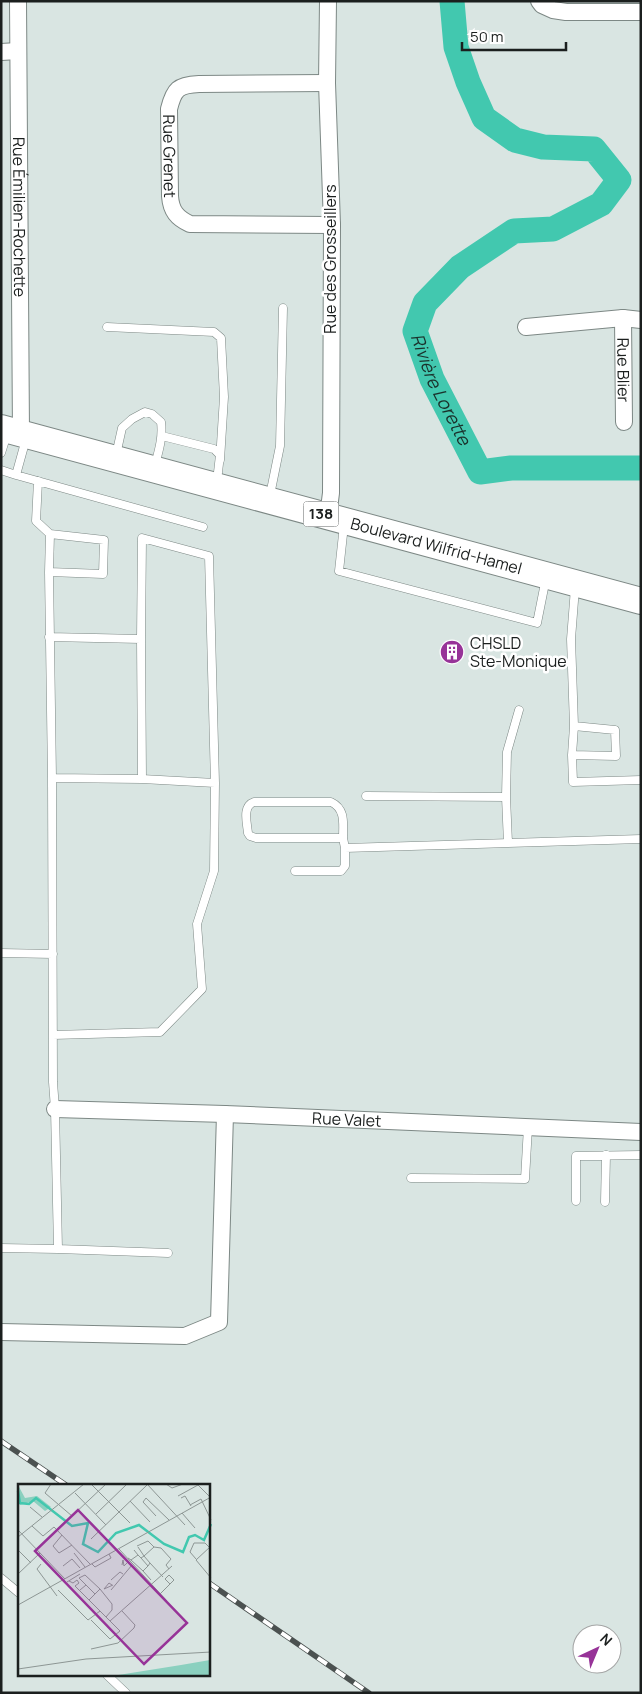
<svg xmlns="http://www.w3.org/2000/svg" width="642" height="1694" font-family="Manrope,sans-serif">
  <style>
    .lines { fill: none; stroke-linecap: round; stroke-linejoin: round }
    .river { stroke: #42c8af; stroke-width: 25 }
    .service-casing { stroke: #7d8885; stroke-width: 9 }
    .minor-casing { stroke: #7d8885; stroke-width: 18 }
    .primary-casing { stroke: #7d8885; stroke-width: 28 }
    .service { stroke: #fff; stroke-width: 8 }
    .minor { stroke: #fff; stroke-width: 16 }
    .primary { stroke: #fff; stroke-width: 26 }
    .rail-casing { stroke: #4b5150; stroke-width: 5.5 }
    .rail { stroke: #fff; stroke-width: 4; stroke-dasharray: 11; stroke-linecap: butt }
    .labels { text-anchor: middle; stroke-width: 5; stroke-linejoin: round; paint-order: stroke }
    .shield { fill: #fff; stroke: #5f6262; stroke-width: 1 }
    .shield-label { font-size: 15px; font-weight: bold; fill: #1b1f1e }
    .street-label { font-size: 16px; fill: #1b1f1e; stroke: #fff }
    .poi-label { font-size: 16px; fill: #1b1f1e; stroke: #fff; text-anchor: start }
    .water-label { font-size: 18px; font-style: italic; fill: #1a312b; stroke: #fff }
    .inset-river { fill: none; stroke: #42c8af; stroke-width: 2.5 }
    .inset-road { fill: none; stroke: #8d9694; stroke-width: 1 }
    .view { fill: #973398; fill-opacity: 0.15; stroke: #973398; stroke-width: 2.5 }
    .inset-edge { fill: none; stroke: #1b1f1e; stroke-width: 2.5 }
  </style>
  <rect width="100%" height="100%" fill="#d9e5e2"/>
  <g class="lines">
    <path class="river" id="s1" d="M 452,1 L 456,47 L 468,82 L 484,118 L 515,140 L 543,147 L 594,149 L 619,180 L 601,204 L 553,229 L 514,231 L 460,267 L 425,303 L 415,331 L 432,379 L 480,472 L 511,468 L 641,468"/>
    <g class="service-casing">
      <path id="service" d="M 107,327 L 214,332 L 221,338 L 224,397 L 220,460
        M 162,436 L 214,449 L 220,455 L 217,481
        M 1,453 L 7,434
        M 116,455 L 122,428 L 132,419 L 145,412 L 152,414 L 161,422 C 163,437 159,450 155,465
        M 1,470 L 16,475 L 26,439
        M 16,475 L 203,527
        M 270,495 L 280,446 L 283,308
        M 344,525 L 339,571 L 537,623 L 546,578
        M 49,572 L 50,534
        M 49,637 L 141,639 L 142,779 L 52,778
        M 141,639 L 142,538 L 209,556 L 215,783 L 142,779
        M 574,726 L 571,639 L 575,588
        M 572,755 L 616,756 L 615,730 L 574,726 L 572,755 L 573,782 L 641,780
        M 366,796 L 506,797 L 508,843
        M 506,797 L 507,752 L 519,710
        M 343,838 C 343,824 346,809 331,802 L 254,802 C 242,806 247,823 248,833 L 250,836 L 256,838 L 343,838 L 345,848
        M 295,871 L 341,871 L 345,866 L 345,848 L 641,839
        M 1,953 L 53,954
        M 53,1035 L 160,1032 L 202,989 L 197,924 L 214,871 L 215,783
        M 411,1178 L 525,1179 L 528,1127
        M 576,1201 L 576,1156 L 641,1155
        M 605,1202 L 606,1155
        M 1,1248 L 58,1249 L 55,1109 L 53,1082 L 52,778 L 49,572 L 103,574 L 104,540 L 50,534 L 36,521 L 38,481
        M 58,1249 L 168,1253
        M 1,1578 L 19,1593
        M 107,1675 L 126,1693"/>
    </g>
    <g class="minor-casing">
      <g id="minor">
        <path id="s2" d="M 18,1 L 21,433"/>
        <path d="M 539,1 L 542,5 L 553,10 L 566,12 L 641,12"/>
        <path d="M 1,52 L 18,51"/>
        <path id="s3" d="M 327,83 L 199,84 C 178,85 174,89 169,109 L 170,196 C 171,211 177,218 190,224 L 332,225"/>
        <path id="s4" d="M 623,318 L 624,422"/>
        <path d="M 526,327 L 623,318 L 641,320"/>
        <path d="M 328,516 L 331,493 L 332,225 L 327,83 L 328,1"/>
        <path id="s5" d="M 55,1109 L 225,1114 L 641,1132"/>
        <path d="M 1,1332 L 185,1336 L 219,1322 L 225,1114"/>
      </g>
    </g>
    <g class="primary-casing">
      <g id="primary">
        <path id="s6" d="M 1,428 L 641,601"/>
      </g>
    </g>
    <use href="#service" class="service"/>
    <use href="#minor" class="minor"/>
    <use href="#primary" class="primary"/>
    <g class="rail-casing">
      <path id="rail" d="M 1,1441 L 66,1485
        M 209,1583 L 369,1693"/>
    </g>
    <use href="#rail" class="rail"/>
  </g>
  <defs>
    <g id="building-disc" transform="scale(1.25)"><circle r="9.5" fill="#973398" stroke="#fff"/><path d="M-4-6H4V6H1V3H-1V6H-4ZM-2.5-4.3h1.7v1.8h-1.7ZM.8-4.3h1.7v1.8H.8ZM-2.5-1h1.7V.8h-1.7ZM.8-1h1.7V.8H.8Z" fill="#fff"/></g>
  </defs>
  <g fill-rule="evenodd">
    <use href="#building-disc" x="452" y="652"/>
  </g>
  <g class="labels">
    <rect class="shield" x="303.5" y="501.5" width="35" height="25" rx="4"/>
    <g class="shield-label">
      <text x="321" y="519">138</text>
    </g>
    <g class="street-label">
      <text dy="6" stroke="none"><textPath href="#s3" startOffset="219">Rue Grenet</textPath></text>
      <text dy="6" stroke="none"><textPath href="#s2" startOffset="216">Rue Émilien-Rochette</textPath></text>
      <text transform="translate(330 259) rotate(-90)" y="6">Rue des Grosseillers</text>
      <text dy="6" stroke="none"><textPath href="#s4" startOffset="52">Rue Blier</textPath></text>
      <text dy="6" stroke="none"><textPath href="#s6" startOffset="451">Boulevard Wilfrid-Hamel</textPath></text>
      <text dy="6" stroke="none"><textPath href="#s5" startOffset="292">Rue Valet</textPath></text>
    </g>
    <g class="poi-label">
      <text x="470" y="649">CHSLD<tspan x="470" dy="18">Ste-Monique</tspan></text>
    </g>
    <g class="water-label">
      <text dy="6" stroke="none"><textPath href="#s1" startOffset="612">Rivière Lorette</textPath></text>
    </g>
  </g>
  <g transform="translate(18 1484)">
    <rect width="192" height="192" fill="#d9e5e2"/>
    <path d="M 0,1 L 7,14 L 19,12 L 33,23 L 27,27 L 15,17 L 2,21 ZM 192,176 L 192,192 L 94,192 L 163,181 Z" fill="#8bd0bf"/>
    <path class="inset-river" d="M 0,7 L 2,19 L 11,20 L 18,14 L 54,42 L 70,39 L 65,60 L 80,68 L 98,49 L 121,41 L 146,60 L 165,68 L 171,53 L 177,51 L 186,56 L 193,40"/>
    <path class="inset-road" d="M 33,0 L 27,9 L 54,32 L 88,0M 73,0 L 112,39M 129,0 L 167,41M 148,0 L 154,4 L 165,0M 57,9 L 88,41M 160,12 L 180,1 L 192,13M 163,14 L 167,12 L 173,22M 112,17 L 132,38M 172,21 L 183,15 L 193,36M 12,23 L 24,33M 164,29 L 177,44M 78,30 L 109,0M 138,32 L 125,18 L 128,14 L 151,36M 14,42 L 25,52 L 36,43 L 72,80M 0,46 L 47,95M 44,51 L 35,62 L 41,69 L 54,61M 0,53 L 66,0M 73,55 L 129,1M 119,62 L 130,57 L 136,63 L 126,72 L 120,63M 193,62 L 178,76 L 193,94M 136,63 L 143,64 L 153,75 L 148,81 L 151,85M 101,65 L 149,117M 0,66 L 13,79M 56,69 L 67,83M 120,71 L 123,74 L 126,72 L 132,79 L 130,82 L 123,74M 110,74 L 113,76 L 120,71 L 116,66M 178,75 L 172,68 L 176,59 L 187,59 L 191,63M 113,76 L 125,87M 132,79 L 145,93M 23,80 L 19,85 L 39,112M 74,80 L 77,83 L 93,74 L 91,70M 104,81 L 105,76 L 106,82 L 110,78M 45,82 L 54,75 L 62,84M 130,82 L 125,87 L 133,96M 0,90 L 22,69M 93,96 L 102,88 L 105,90M 51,97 L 55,99 L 59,96 L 61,99 L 57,102 L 102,147 L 92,155 L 73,136M 49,98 L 62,90M 68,101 L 61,94 L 67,91 L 82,105 L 77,110M 94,101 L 91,99 L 86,105 L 95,101M 82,105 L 94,120 L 94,126 L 88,133M 40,106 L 70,136 L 82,127M 62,106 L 68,101 L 77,110 L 71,116M 93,106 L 114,81M 142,110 L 156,96 L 151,91 L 147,95 L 152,100M 0,121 L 193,13M 92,137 L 154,82M 73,165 L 100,159 L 116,144 L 117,141 L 104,127M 0,185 L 68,175 L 193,168"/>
    <path class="view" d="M 60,26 L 169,139 L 126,180 L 17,67 Z"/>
    <rect width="192" height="192" class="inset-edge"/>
  </g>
  <rect width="642" height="1694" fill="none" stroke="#1b1f1e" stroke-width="5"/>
  <g transform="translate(597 1649) rotate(44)"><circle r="24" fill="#ffffff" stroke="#a4a5a5"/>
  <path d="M0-4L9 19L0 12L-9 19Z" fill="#973398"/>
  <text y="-8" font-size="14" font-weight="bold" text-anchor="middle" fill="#1b1f1e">N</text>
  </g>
  <path d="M462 42v8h104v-8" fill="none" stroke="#1b1f1e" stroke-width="2.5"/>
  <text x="470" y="42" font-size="15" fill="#1b1f1e" stroke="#ffffff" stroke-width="4" paint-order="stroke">50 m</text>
</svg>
